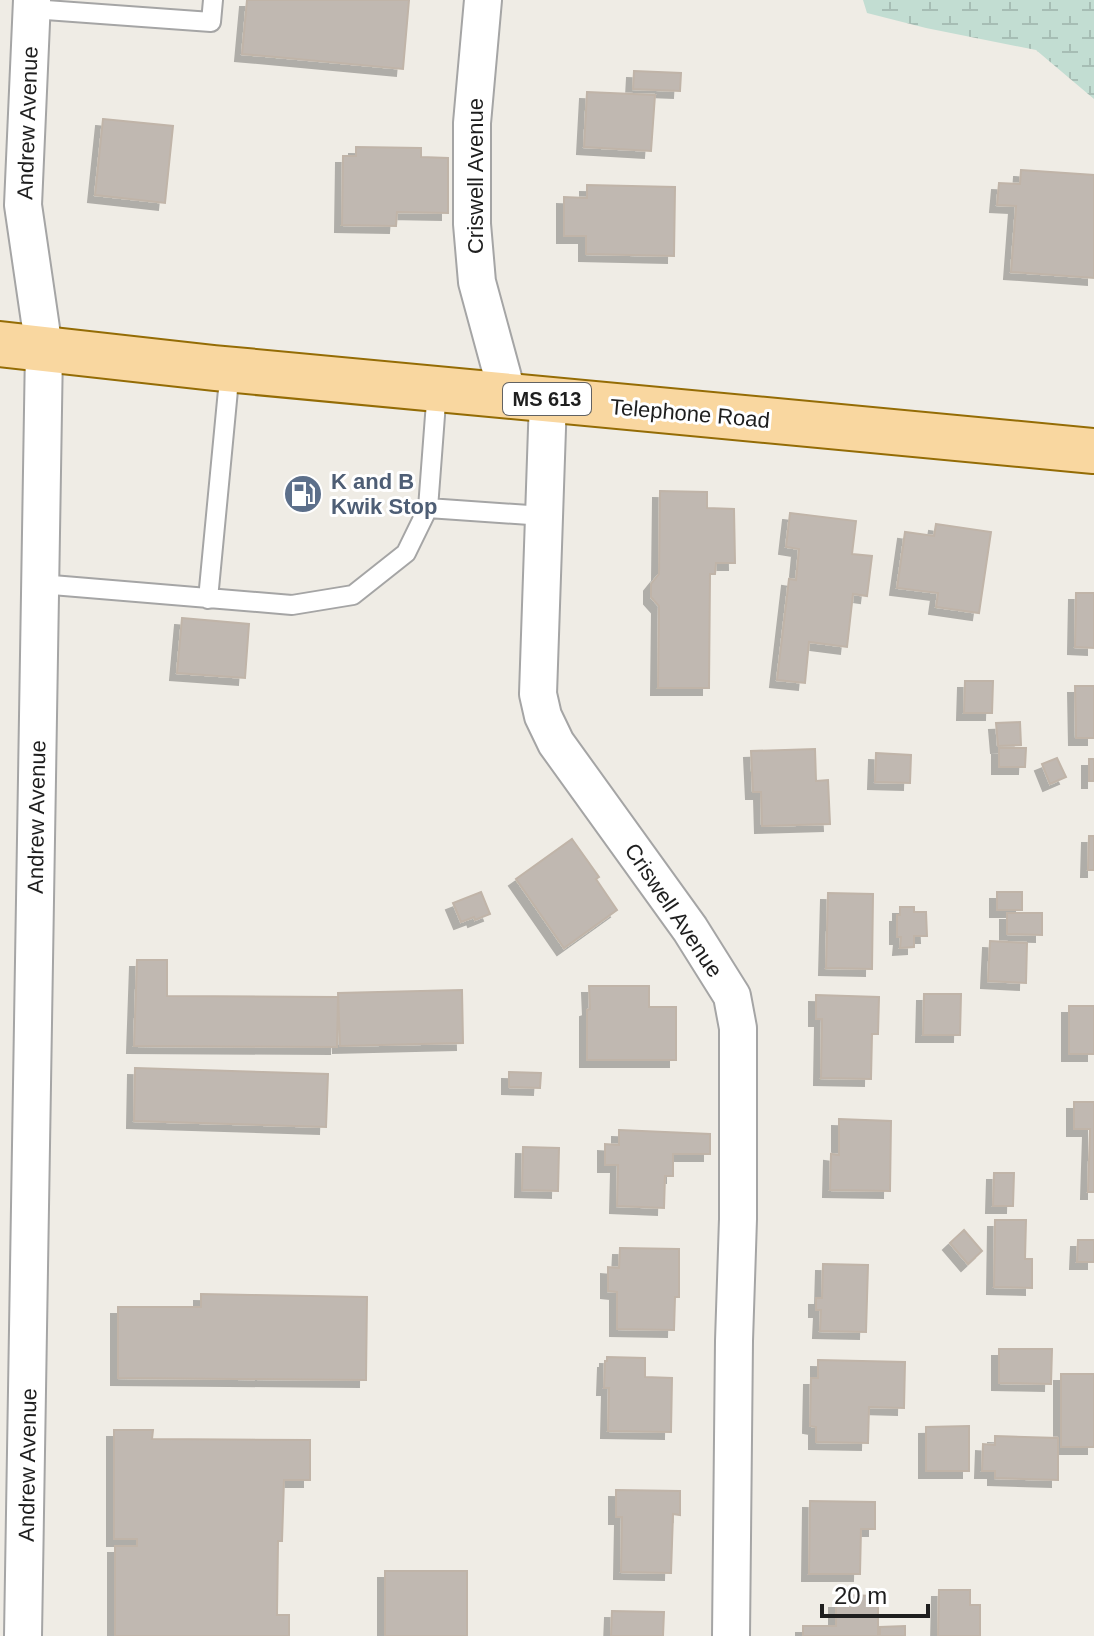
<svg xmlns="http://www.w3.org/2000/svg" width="1094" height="1636" font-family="Helvetica,sans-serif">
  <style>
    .wetland { fill: url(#wetland-marsh) }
    .building { fill: #c0b8b1; stroke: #c0b4a8; stroke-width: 2; filter: url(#shadow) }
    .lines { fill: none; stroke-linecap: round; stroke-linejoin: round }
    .service-casing { stroke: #a5a5a5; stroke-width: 22 }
    .minor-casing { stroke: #a5a5a5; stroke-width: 40 }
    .primary-casing { stroke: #946c05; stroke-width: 48 }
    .service { stroke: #fff; stroke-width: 18 }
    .minor { stroke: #fff; stroke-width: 36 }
    .primary { stroke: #f9d7a0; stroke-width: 44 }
    .labels { text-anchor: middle; stroke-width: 6; stroke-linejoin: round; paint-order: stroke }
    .shield { fill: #fff; stroke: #626262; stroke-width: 2 }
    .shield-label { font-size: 20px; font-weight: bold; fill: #1e1e1e }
    .street-label { font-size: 22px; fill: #1e1e1e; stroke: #fff }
    .service-label { font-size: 22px; font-weight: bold; fill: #4e5e75; stroke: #fff; text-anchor: start }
  </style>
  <defs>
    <pattern id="wetland-marsh" width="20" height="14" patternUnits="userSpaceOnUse" patternTransform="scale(2)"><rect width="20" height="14" fill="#c2ddd2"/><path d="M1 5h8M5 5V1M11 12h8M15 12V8" fill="none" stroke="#a6bdb4"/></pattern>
    <filter id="shadow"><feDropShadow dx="-7" dy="7" stdDeviation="0" flood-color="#0004"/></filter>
  </defs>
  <rect width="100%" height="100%" fill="#efece5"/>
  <path class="wetland" d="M 863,0 L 1094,0 L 1094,99 L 1036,50 L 926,28 L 867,13 Z"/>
  <path class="building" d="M 247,0 L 409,0 L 403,69 L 242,54 Z
    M 634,71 L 681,73 L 680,91 L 633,89 Z
    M 587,92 L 655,95 L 651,151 L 584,147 Z
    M 103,119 L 173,126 L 165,203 L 95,195 Z
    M 356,147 L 421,148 L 421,157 L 448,158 L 448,213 L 397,212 L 396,226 L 342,225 L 343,156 L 356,156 Z
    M 1021,170 L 1094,175 L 1094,278 L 1011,272 L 1016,206 L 997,205 L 999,183 L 1020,184 Z
    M 587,185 L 675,187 L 674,256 L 586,254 L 586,236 L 564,236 L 564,197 L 587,198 Z
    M 660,491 L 707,492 L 707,508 L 734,509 L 735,563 L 716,563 L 715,574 L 710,574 L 709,688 L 658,688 L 659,606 L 651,597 L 651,584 L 659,574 Z
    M 790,513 L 856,521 L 852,554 L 872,556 L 867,596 L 853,594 L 847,647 L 809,642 L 805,683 L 777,680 L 789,579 L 796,580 L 799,549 L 786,547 Z
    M 936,524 L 991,532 L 979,613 L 936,607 L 938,593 L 897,588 L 905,532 L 934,536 Z
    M 1076,593 L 1094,593 L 1094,648 L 1075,647 Z
    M 182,618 L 249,624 L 245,678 L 177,673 Z
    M 965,681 L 993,681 L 992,713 L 964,713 Z
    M 1075,686 L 1094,686 L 1094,738 L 1076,738 Z
    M 1020,722 L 1021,745 L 998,746 L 996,723 Z
    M 999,748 L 1026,748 L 1025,767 L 999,767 Z
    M 815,749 L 816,781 L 828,780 L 830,824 L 762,826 L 761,792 L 753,792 L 751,751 Z
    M 876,753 L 911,755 L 910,783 L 875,782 Z
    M 1057,758 L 1066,777 L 1050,784 L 1042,764 Z
    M 1089,759 L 1094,759 L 1094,781 L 1089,781 Z
    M 1089,836 L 1094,836 L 1094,870 L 1088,870 Z
    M 572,839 L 599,877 L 596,879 L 617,910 L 564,948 L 516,879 Z
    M 481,892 L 490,914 L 475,920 L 474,917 L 461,922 L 453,903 Z
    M 997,892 L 1022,892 L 1022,910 L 997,910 Z
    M 828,893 L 873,894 L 872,969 L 826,968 Z
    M 900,907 L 914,907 L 914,912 L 926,912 L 927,936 L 914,936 L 914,947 L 900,948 L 901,937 L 897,937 L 897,915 L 900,915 Z
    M 1007,913 L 1042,913 L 1042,935 L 1007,934 Z
    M 990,941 L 1027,943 L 1026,983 L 988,981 Z
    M 137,960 L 167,960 L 167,996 L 338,997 L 337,1047 L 134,1046 Z
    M 589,986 L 649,986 L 649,1007 L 676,1007 L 676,1060 L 587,1060 L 587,1010 L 590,1009 Z
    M 462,990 L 463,1043 L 340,1046 L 338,993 Z
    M 924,994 L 961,994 L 960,1035 L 923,1035 Z
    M 816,995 L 879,997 L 878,1034 L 872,1034 L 871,1079 L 821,1078 L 822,1019 L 816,1019 Z
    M 1069,1006 L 1094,1006 L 1094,1054 L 1069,1054 Z
    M 135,1068 L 328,1074 L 326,1127 L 134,1121 Z
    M 509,1072 L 541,1073 L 540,1088 L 509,1087 Z
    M 1074,1102 L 1094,1102 L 1094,1192 L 1088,1192 L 1090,1129 L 1074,1129 Z
    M 839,1119 L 891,1121 L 890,1191 L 830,1190 L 831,1154 L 839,1155 Z
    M 619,1130 L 710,1134 L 710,1154 L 673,1154 L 673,1176 L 665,1176 L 664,1208 L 617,1206 L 618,1165 L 605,1165 L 605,1144 L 619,1145 Z
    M 523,1147 L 559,1148 L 558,1191 L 522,1190 Z
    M 994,1173 L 1014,1173 L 1013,1206 L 993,1206 Z
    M 995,1220 L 1026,1220 L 1025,1259 L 1032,1259 L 1032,1288 L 994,1287 Z
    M 964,1230 L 982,1251 L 968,1264 L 950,1243 Z
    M 1078,1240 L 1094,1240 L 1094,1262 L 1077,1262 Z
    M 620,1248 L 679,1249 L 679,1297 L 675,1297 L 674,1330 L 617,1329 L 617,1292 L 608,1291 L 608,1267 L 619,1268 Z
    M 823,1264 L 868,1265 L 866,1332 L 820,1331 L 821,1310 L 816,1310 L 816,1298 L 822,1298 Z
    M 201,1294 L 367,1297 L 366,1380 L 118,1378 L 118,1307 L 201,1307 Z
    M 999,1349 L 1052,1349 L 1051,1384 L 999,1383 Z
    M 607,1357 L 645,1358 L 645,1377 L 672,1378 L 671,1432 L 608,1431 L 609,1388 L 604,1388 L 605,1361 L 607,1361 Z
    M 818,1360 L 905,1362 L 904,1408 L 869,1407 L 868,1443 L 816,1442 L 816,1427 L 810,1426 L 811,1378 L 818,1378 Z
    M 1061,1374 L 1094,1374 L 1094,1447 L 1061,1447 Z
    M 969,1426 L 969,1471 L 926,1471 L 926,1427 Z
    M 114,1430 L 153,1430 L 152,1439 L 310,1440 L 310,1480 L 284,1480 L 282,1541 L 278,1541 L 277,1615 L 289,1615 L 289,1636 L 115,1636 L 115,1546 L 137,1546 L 137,1539 L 114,1539 Z
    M 995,1436 L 1058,1438 L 1058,1480 L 995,1478 L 995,1471 L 982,1471 L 983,1444 L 995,1445 Z
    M 616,1490 L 680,1491 L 680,1515 L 673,1514 L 671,1573 L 621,1572 L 622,1517 L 616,1517 Z
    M 810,1501 L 875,1502 L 875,1529 L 861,1529 L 860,1574 L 809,1574 Z
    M 385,1571 L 467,1571 L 467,1636 L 385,1636 Z
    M 939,1590 L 970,1590 L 970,1605 L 980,1605 L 980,1636 L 938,1636 Z
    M 843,1595 L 878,1596 L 878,1636 L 803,1636 L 803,1626 L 836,1626 L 836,1601 L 843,1601 Z
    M 612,1611 L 664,1612 L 663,1636 L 611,1636 Z
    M 905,1626 L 905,1636 L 880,1636 L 880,1627 Z"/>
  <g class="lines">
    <g class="service-casing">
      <path id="service" d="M 32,9 L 211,22 L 213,0
        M 428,508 L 544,516
        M 40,584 L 292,605 L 353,595 L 406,553 L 428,508 L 437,389
        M 208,599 L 230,369"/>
    </g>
    <g class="minor-casing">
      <path id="minor" d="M 483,0 L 472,123 L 472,224 L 477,282 L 508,396
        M 548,399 L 538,694 L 543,716 L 556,743 L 690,929 L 732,996 L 738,1028 L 738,1219 L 734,1341 L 731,1636
        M 23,1636 L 44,349 L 23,205 L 32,0"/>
    </g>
    <g class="primary-casing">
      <path id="primary" d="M 0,344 L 214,368 L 1094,451"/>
    </g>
    <use href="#service" class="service"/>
    <use href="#minor" class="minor"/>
    <use href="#primary" class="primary"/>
  </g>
  <defs>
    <g id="fuel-disc" transform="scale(2)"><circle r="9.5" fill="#5c6f8a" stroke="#fff"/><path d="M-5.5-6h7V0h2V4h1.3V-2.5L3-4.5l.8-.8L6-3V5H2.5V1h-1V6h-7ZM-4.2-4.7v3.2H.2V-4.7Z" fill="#fff"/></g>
  </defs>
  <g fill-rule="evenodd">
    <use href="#fuel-disc" x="303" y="494"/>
  </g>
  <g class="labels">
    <rect class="shield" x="503" y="383" width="88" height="32" rx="6"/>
    <g class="shield-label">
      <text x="547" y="406">MS 613</text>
    </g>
    <g class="street-label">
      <text transform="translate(27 123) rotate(-88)" y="8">Andrew Avenue</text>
      <text transform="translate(475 176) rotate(-90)" y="8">Criswell Avenue</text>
      <text transform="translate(690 413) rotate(5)" y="8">Telephone Road</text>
      <text transform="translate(36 817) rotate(-89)" y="8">Andrew Avenue</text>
      <text transform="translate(674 910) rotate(56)" y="8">Criswell Avenue</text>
      <text transform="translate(27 1465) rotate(-89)" y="8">Andrew Avenue</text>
    </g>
    <g class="service-label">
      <text x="331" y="489">K and B<tspan x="331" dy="25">Kwik Stop</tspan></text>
    </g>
  </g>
  <path d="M822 1604v12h106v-12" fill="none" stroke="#1e1e1e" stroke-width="4"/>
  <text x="834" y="1604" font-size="24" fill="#1e1e1e" stroke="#ffffff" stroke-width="6" paint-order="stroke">20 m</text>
</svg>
